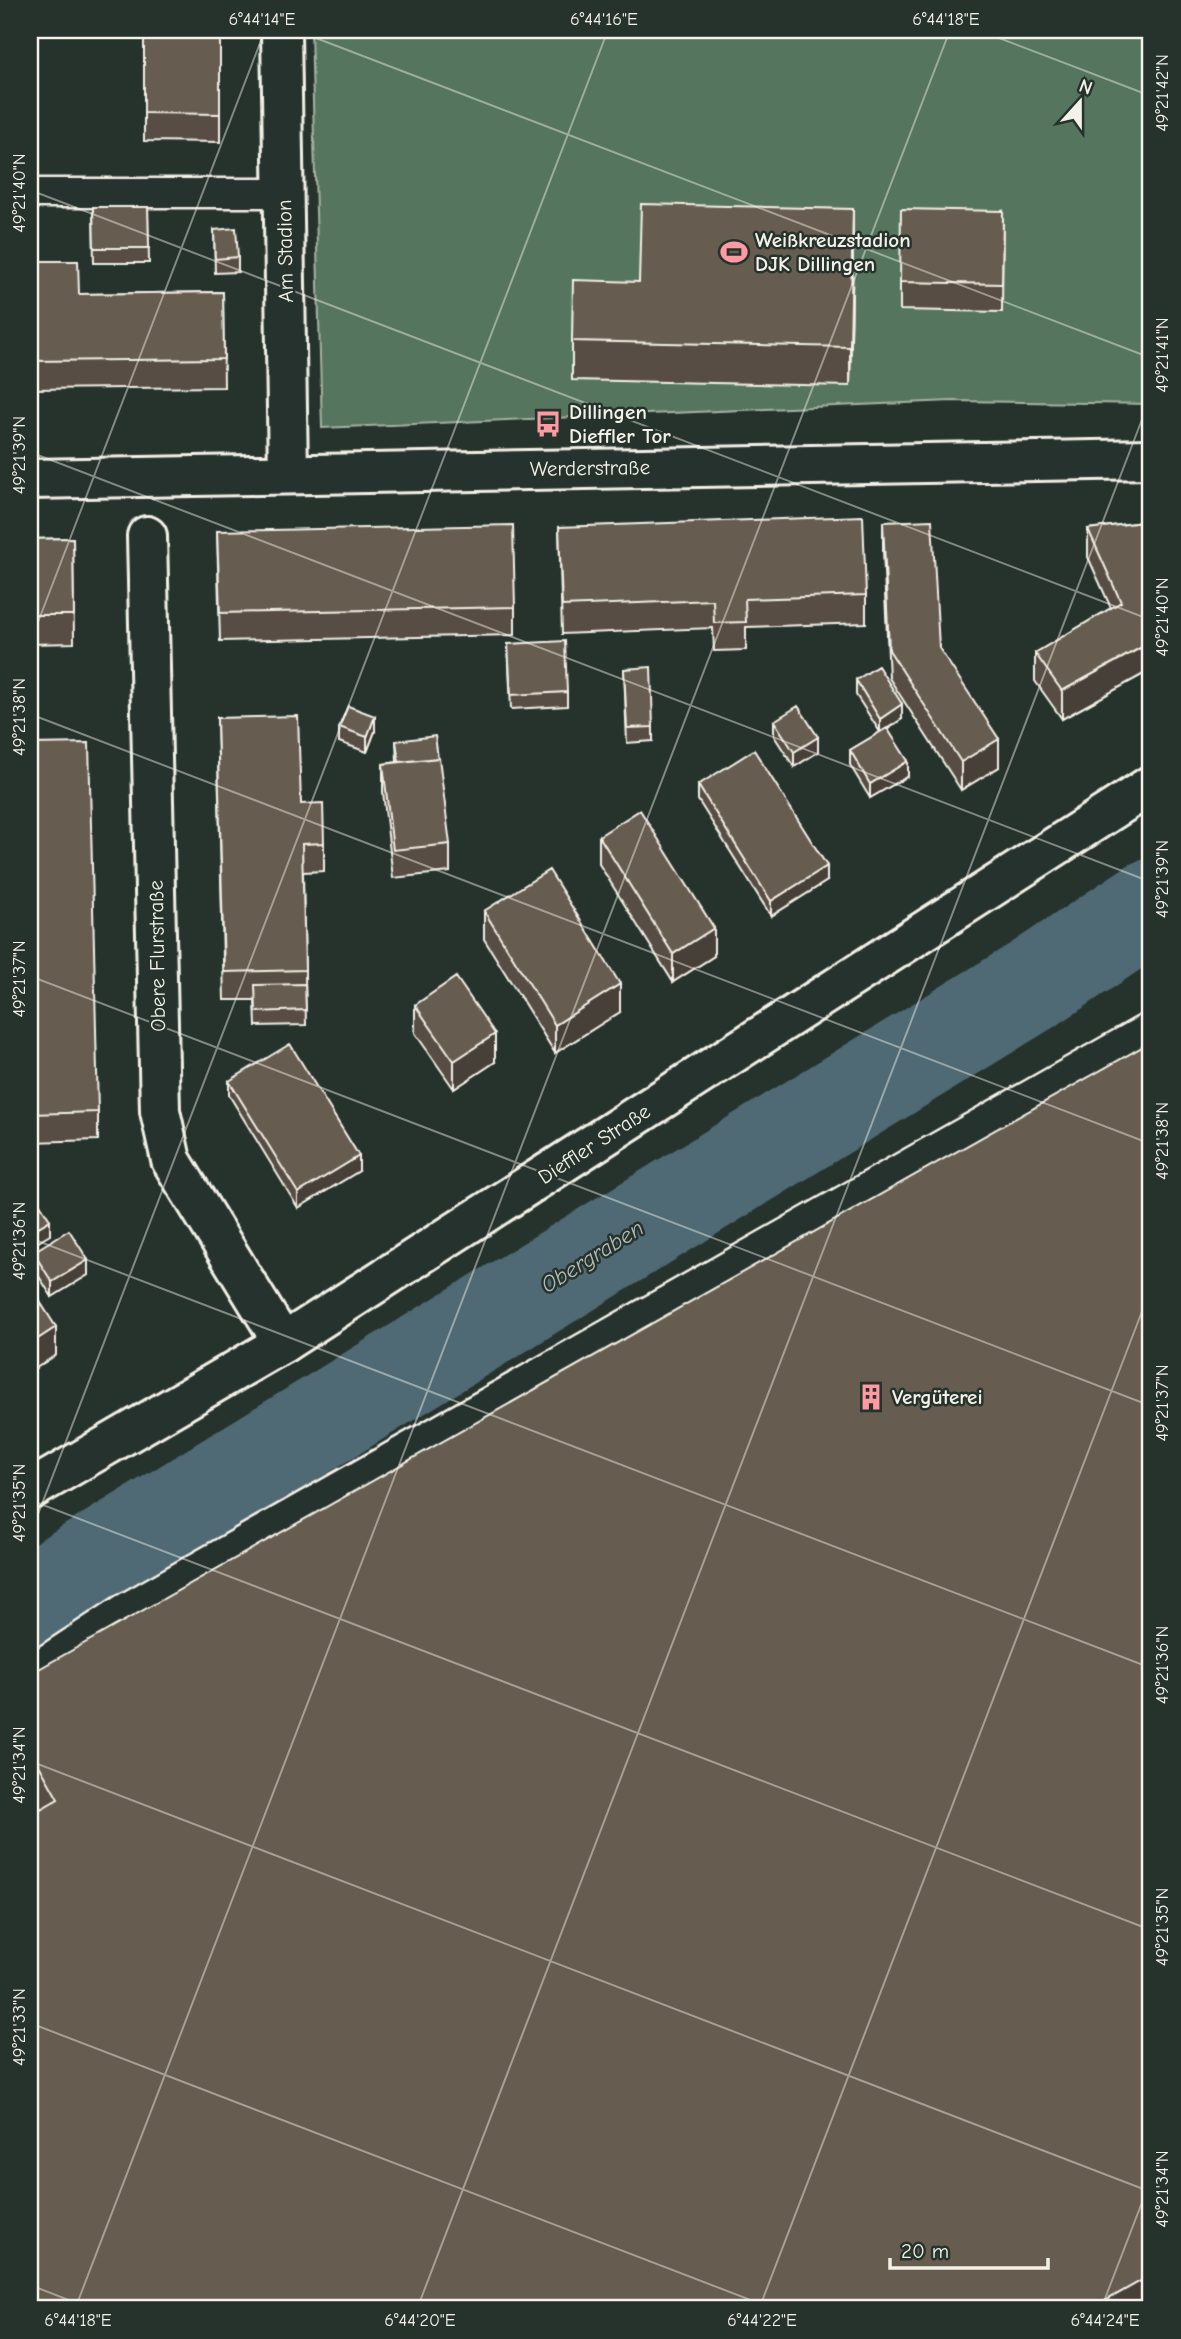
<svg xmlns="http://www.w3.org/2000/svg" width="1181" height="2339" font-family="'Comic Neue',sans-serif">
  <style>
    .green { fill: #56755e; stroke: #a5b3a3; stroke-width: 2 }
    .lines { fill: none; stroke-linecap: round; stroke-linejoin: round }
    .river { stroke: #4f6b75; stroke-width: 94 }
    .service-casing { stroke: #f4f1e8; stroke-width: 33 }
    .minor-casing { stroke: #f4f1e8; stroke-width: 44 }
    .tertiary-casing { stroke: #f4f1e8; stroke-width: 44 }
    .secondary-casing { stroke: #f4f1e8; stroke-width: 44 }
    .service { stroke: #26332d; stroke-width: 28 }
    .minor { stroke: #26332d; stroke-width: 38 }
    .tertiary { stroke: #26332d; stroke-width: 38 }
    .secondary { stroke: #26332d; stroke-width: 38 }
    .wall { fill: #584e45; stroke: #f4f1e8; stroke-width: 2 }
    .shaded-wall { fill: #474038; stroke: #f4f1e8; stroke-width: 2 }
    .building { fill: #665b50; stroke: #f4f1e8; stroke-width: 2 }
    .ticks { fill: none; stroke: #f4f1e8; stroke-width: 2; stroke-opacity: 0.45 }
    .labels { text-anchor: middle; stroke-width: 5; stroke-linejoin: round; paint-order: stroke }
    .poi-label { font-size: 21px; font-weight: bold; fill: #f4f1e8; stroke: #26332d; text-anchor: start }
    .street-label { font-size: 21px; fill: #f4f1e8; stroke: #26332d }
    .water-label { font-size: 23px; font-style: italic; fill: #b2bbba; stroke: #26332d }
    .neatline { fill: none; stroke: #f4f1e8; stroke-width: 2.5 }
    .ticks-label { font-size: 18px; text-anchor: middle; fill: #f4f1e8 }
  </style>
  <rect width="100%" height="100%" fill="#26332d"/>
  <filter id="ink" filterUnits="userSpaceOnUse"><feTurbulence type="fractalNoise" baseFrequency=".0143" numOctaves="2"/><feDisplacementMap in="SourceGraphic" scale="14" xChannelSelector="R" yChannelSelector="G"/><feConvolveMatrix kernelMatrix="1 2 1 2 8 2 1 2 1" color-interpolation-filters="sRGB"/></filter>
  <g filter="url(#ink)">
    <path class="green" d="M 311,30 L 1151,30 L 1151,404 L 952,401 L 322,428 Z"/>
    <g class="lines">
      <path class="river" d="M 30,1601 L 1036,983 L 1151,906"/>
      <g class="service-casing">
        <path id="service" d="M 30,193 L 284,193
          M 30,1670 L 123,1609 L 1151,1026"/>
      </g>
      <g class="minor-casing">
        <path id="minor" d="M 281,30 L 288,473
          M 147,536 L 160,1111 L 171,1160 L 283,1343"/>
      </g>
      <g class="tertiary-casing">
        <path id="tertiary" d="M 30,479 L 1151,459"/>
      </g>
      <g class="secondary-casing">
        <path id="secondary" d="M 30,1490 L 283,1343 L 1151,785"/>
      </g>
      <use href="#service" class="service"/>
      <use href="#minor" class="minor"/>
      <use href="#tertiary" class="tertiary"/>
      <use href="#secondary" class="secondary"/>
    </g>
    <path class="wall" d="M 144,30 L 220,30 L 220,142 L 144,141 Z
      M 93,207 L 148,207 L 149,263 L 94,263 Z
      M 1003,211 L 1002,312 L 900,310 L 900,282 Z
      M 214,230 L 238,257 L 238,272 L 215,273 Z
      M 853,248 L 850,386 L 572,380 L 572,341 L 639,282 Z
      M 33,261 L 79,294 L 223,292 L 224,387 L 30,389 L 30,294 L 33,294 Z
      M 1151,521 L 1151,670 L 1062,719 L 1035,681 L 1035,653 L 1111,608 L 1088,557 L 1088,529 Z
      M 883,522 L 939,648 L 999,767 L 961,790 L 889,678 L 883,550 Z
      M 559,527 L 866,595 L 866,623 L 746,627 L 746,650 L 714,651 L 713,628 L 562,634 Z
      M 217,531 L 515,607 L 515,635 L 220,641 Z
      M 73,538 L 74,643 L 30,644 L 30,539 Z
      M 508,644 L 567,692 L 567,706 L 511,709 Z
      M 624,669 L 653,727 L 653,741 L 627,743 Z
      M 856,680 L 902,719 L 888,729 L 908,776 L 870,798 L 850,765 L 850,750 L 880,732 L 856,695 Z
      M 217,718 L 301,804 L 324,843 L 324,871 L 303,872 L 306,1025 L 256,1026 L 255,1000 L 224,1000 Z
      M 774,721 L 818,752 L 794,767 L 774,736 Z
      M 339,727 L 375,731 L 367,752 L 339,742 Z
      M 396,741 L 450,844 L 450,872 L 393,878 L 383,792 L 383,764 L 397,762 Z
      M 30,744 L 98,1112 L 98,1140 L 30,1142 Z
      M 698,785 L 827,881 L 771,916 L 698,800 Z
      M 599,836 L 714,956 L 673,982 L 599,864 Z
      M 484,911 L 620,1012 L 555,1053 L 484,939 Z
      M 415,1005 L 495,1062 L 454,1089 L 415,1033 Z
      M 229,1081 L 359,1171 L 298,1208 L 229,1095 Z
      M 33,1252 L 88,1275 L 52,1297 L 33,1267 Z
      M 30,1674 L 1151,2309 L 30,2309 L 30,1815 L 41,1809 L 30,1789 Z"/>
    <path class="shaded-wall" d="M 853,209 L 853,248 L 850,386 L 850,347 Z
      M 1151,642 L 1151,670 L 1062,719 L 1062,691 Z
      M 902,704 L 902,719 L 880,733 L 880,719 Z
      M 375,716 L 375,731 L 367,752 L 367,737 Z
      M 818,737 L 818,752 L 794,767 L 794,752 Z
      M 999,739 L 999,767 L 961,790 L 961,762 Z
      M 908,761 L 908,776 L 870,798 L 870,784 Z
      M 827,866 L 827,881 L 771,916 L 771,901 Z
      M 714,928 L 714,956 L 673,982 L 673,954 Z
      M 620,984 L 620,1012 L 555,1053 L 555,1025 Z
      M 495,1034 L 495,1062 L 454,1089 L 454,1061 Z
      M 359,1156 L 359,1171 L 298,1208 L 298,1193 Z
      M 50,1220 L 50,1235 L 30,1247 L 30,1232 Z
      M 88,1260 L 88,1275 L 52,1297 L 52,1282 Z
      M 56,1327 L 56,1355 L 30,1372 L 30,1344 Z
      M 1151,2275 L 1151,2309 L 1091,2309 Z"/>
    <path class="building" d="M 144,30 L 220,30 L 220,114 L 144,113 Z
      M 641,204 L 853,209 L 850,347 L 572,341 L 573,280 L 639,282 Z
      M 93,207 L 148,207 L 149,248 L 94,248 Z
      M 901,209 L 1003,211 L 1002,284 L 900,282 Z
      M 236,228 L 238,257 L 215,259 L 214,230 Z
      M 33,261 L 78,261 L 79,294 L 223,292 L 224,359 L 30,361 L 30,294 L 33,294 Z
      M 863,516 L 866,595 L 745,599 L 746,622 L 714,623 L 713,600 L 562,606 L 559,527 Z
      M 932,520 L 939,648 L 999,739 L 961,762 L 889,650 L 883,522 Z
      M 1151,521 L 1151,642 L 1062,691 L 1035,653 L 1121,602 L 1088,529 Z
      M 513,525 L 515,607 L 220,613 L 217,531 Z
      M 73,538 L 74,615 L 30,615 L 30,539 Z
      M 565,641 L 567,692 L 511,695 L 508,644 Z
      M 878,666 L 902,704 L 880,719 L 856,680 Z
      M 651,667 L 653,727 L 627,728 L 624,669 Z
      M 348,706 L 375,716 L 367,737 L 339,727 Z
      M 798,706 L 818,737 L 794,752 L 774,721 Z
      M 298,716 L 301,804 L 323,803 L 324,843 L 302,844 L 305,970 L 224,972 L 217,718 Z
      M 887,728 L 908,761 L 870,784 L 850,750 Z
      M 435,736 L 438,758 L 399,762 L 396,741 Z
      M 89,743 L 98,1112 L 30,1114 L 30,744 Z
      M 754,750 L 827,866 L 771,901 L 698,785 Z
      M 439,758 L 450,844 L 393,850 L 383,764 Z
      M 640,810 L 714,928 L 673,954 L 599,836 Z
      M 549,870 L 620,984 L 555,1025 L 484,911 Z
      M 456,977 L 495,1034 L 454,1061 L 415,1005 Z
      M 305,984 L 306,1010 L 256,1012 L 255,985 Z
      M 1151,1042 L 1151,2275 L 1091,2309 L 40,2309 L 30,2291 L 30,1815 L 58,1799 L 30,1749 L 30,1674 Z
      M 290,1044 L 359,1156 L 298,1193 L 229,1081 Z
      M 38,1201 L 50,1220 L 30,1232 L 30,1206 Z
      M 69,1230 L 88,1260 L 52,1282 L 33,1252 Z
      M 30,1286 L 56,1327 L 30,1344 Z"/>
  </g>
  <path class="ticks" d="M 295,30 L 1151,358M 978,30 L 1151,96M 30,190 L 1151,620M 30,452 L 1151,882M 30,643 L 265,30M 30,714 L 1151,1144M 30,976 L 1151,1406M 30,1238 L 1151,1668M 30,1500 L 1151,1930M 30,1535 L 608,30M 30,1761 L 1151,2192M 30,2023 L 774,2309M 30,2285 L 92,2309M 75,2309 L 950,30M 417,2309 L 1151,396M 759,2309 L 1151,1288M 1101,2309 L 1151,2179"/>
  <defs>
    <g id="stadium-bare" transform="scale(2.1)"><path d="M0-5a6.5 5 0 1 0 0 10a6.5 5 0 1 0 0-10ZM-3.5-1.8h7v3.6h-7Z" fill="#ff9aa2" stroke="#26332d" stroke-width="2.5" paint-order="stroke"/></g>
    <g id="bus-bare" transform="scale(2.1)"><path d="M-5-6H5V4H4V6H2V4H-2V6H-4V4H-5ZM-3.5-4V0h7V-4ZM-3.5 1.2v1.5H-2V1.2ZM2 1.2v1.5H3.5V1.2Z" fill="#ff9aa2" stroke="#26332d" stroke-width="2.5" paint-order="stroke"/></g>
    <g id="building-bare" transform="scale(2.1)"><path d="M-4-6H4V6H1V3H-1V6H-4ZM-2.5-4.3h1.7v1.8h-1.7ZM.8-4.3h1.7v1.8H.8ZM-2.5-1h1.7V.8h-1.7ZM.8-1h1.7V.8H.8Z" fill="#ff9aa2" stroke="#26332d" stroke-width="2.5" paint-order="stroke"/></g>
  </defs>
  <g fill-rule="evenodd">
    <use href="#stadium-bare" x="734" y="252"/>
    <use href="#bus-bare" x="548" y="424"/>
    <use href="#building-bare" x="871" y="1397"/>
  </g>
  <g class="labels">
    <g class="poi-label">
      <text x="755" y="247">Weißkreuzstadion<tspan x="755" dy="24">DJK Dillingen</tspan></text>
      <text x="569" y="419">Dillingen<tspan x="569" dy="24">Dieffler Tor</tspan></text>
      <text x="892" y="1404">Vergüterei</text>
    </g>
    <g class="street-label">
      <text transform="translate(285 251) rotate(-91)" y="7">Am Stadion</text>
      <text transform="translate(590 468) rotate(-1)" y="7">Werderstraße</text>
      <text transform="translate(157 956) rotate(-91)" y="7">Obere Flurstraße</text>
      <text transform="translate(594 1144) rotate(-33)" y="7">Dieffler Straße</text>
    </g>
    <g class="water-label">
      <text transform="translate(592 1256) rotate(-32)" y="8">Obergraben</text>
    </g>
  </g>
  <rect width="1181" height="2339" fill="none" stroke="#26332d" stroke-width="77"/>
  <g transform="translate(1080 102) rotate(21)" stroke="#26332d" stroke-width="5" paint-order="stroke">
  <path d="M0-5L12 26L0 18L-12 26Z" fill="#f4f1e8"/>
  <text y="-10" font-size="19" font-weight="bold" text-anchor="middle" fill="#f4f1e8">N</text>
  </g>
  <path d="M890 2258v10h158v-10" fill="none" stroke="#f4f1e8" stroke-width="3.5"/>
  <text x="901" y="2258" font-size="21" fill="#f4f1e8" stroke="#26332d" stroke-width="5" paint-order="stroke">20 m</text>
  <rect x="38" y="38" width="1104" height="2262" class="neatline"/>
  <g class="ticks-label">
    <text x="262" y="25">6°44'14"E</text>
    <text x="604" y="25">6°44'16"E</text>
    <text x="946" y="25">6°44'18"E</text>
    <text transform="translate(1162 93) rotate(-90)" y="6">49°21'42"N</text>
    <text transform="translate(19 193) rotate(-90)" y="6">49°21'40"N</text>
    <text transform="translate(1162 355) rotate(-90)" y="6">49°21'41"N</text>
    <text transform="translate(19 455) rotate(-90)" y="6">49°21'39"N</text>
    <text transform="translate(1162 617) rotate(-90)" y="6">49°21'40"N</text>
    <text transform="translate(19 717) rotate(-90)" y="6">49°21'38"N</text>
    <text transform="translate(1162 879) rotate(-90)" y="6">49°21'39"N</text>
    <text transform="translate(19 979) rotate(-90)" y="6">49°21'37"N</text>
    <text transform="translate(1162 1141) rotate(-90)" y="6">49°21'38"N</text>
    <text transform="translate(19 1241) rotate(-90)" y="6">49°21'36"N</text>
    <text transform="translate(1162 1403) rotate(-90)" y="6">49°21'37"N</text>
    <text transform="translate(19 1503) rotate(-90)" y="6">49°21'35"N</text>
    <text transform="translate(1162 1665) rotate(-90)" y="6">49°21'36"N</text>
    <text transform="translate(19 1765) rotate(-90)" y="6">49°21'34"N</text>
    <text transform="translate(1162 1927) rotate(-90)" y="6">49°21'35"N</text>
    <text transform="translate(19 2027) rotate(-90)" y="6">49°21'33"N</text>
    <text transform="translate(1162 2189) rotate(-90)" y="6">49°21'34"N</text>
    <text x="78" y="2326">6°44'18"E</text>
    <text x="420" y="2326">6°44'20"E</text>
    <text x="762" y="2326">6°44'22"E</text>
    <text x="1105" y="2326">6°44'24"E</text>
  </g>
</svg>
